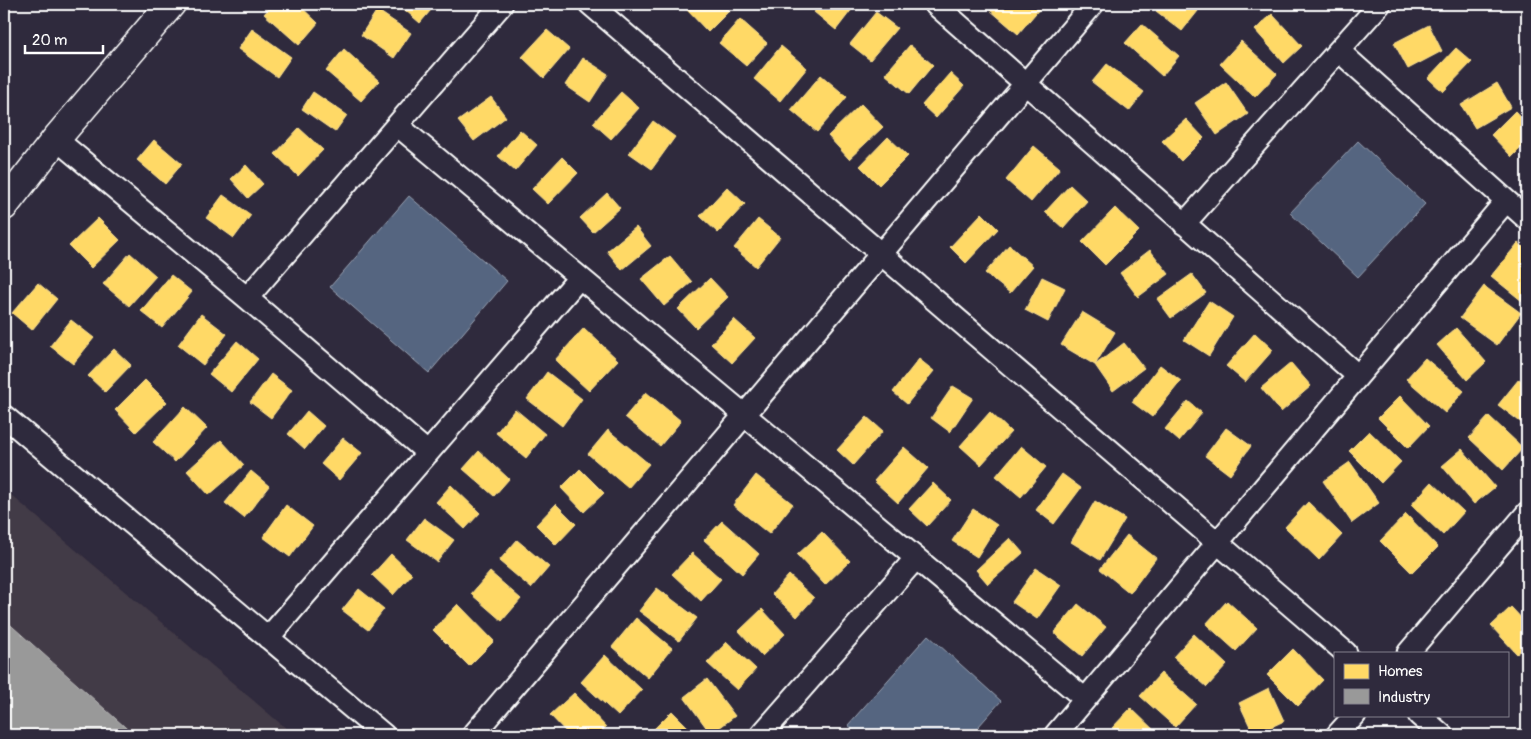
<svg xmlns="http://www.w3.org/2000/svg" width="1531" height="739" font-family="Pangolin,sans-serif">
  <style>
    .built { fill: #423a46 }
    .water { fill: #556580; stroke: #99a3b3 }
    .homes { fill: #ffd966; stroke: #ffe494 }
    .industry { fill: #999; stroke: #b8b8b8 }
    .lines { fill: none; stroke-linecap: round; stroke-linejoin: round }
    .minor-casing { stroke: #fff; stroke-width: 25 }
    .tertiary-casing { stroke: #fff; stroke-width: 31 }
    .minor { stroke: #2f2a3d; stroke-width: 21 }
    .tertiary { stroke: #2f2a3d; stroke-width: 28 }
  </style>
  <rect width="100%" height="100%" fill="#2f2a3d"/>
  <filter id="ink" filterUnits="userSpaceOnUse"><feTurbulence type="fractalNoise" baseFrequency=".02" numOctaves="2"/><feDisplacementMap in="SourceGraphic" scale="10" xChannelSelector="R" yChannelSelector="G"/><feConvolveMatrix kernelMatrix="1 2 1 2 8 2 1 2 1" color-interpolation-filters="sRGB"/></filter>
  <g filter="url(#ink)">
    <path class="built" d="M 4,489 L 294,735 L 4,735 Z"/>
    <path class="water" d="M 1358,141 L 1425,204 L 1358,277 L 1290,213 Z
      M 409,196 L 507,281 L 429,373 L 330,287 Z
      M 928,635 L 1001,701 L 971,735 L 859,735 L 848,725 Z"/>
    <path class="homes" d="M 273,4 L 298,4 L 318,23 L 299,45 L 264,14 Z
      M 398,4 L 436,4 L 420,23 Z
      M 694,4 L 722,4 L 729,11 L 708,32 L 687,10 Z
      M 821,4 L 856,4 L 836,30 L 814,12 Z
      M 983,4 L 1037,4 L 1041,7 L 1018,34 Z
      M 1162,4 L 1189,4 L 1198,11 L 1182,31 L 1156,11 Z
      M 377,10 L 411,33 L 394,58 L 361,35 Z
      M 876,12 L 897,28 L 870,60 L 850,44 Z
      M 1272,14 L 1302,46 L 1284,63 L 1255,30 Z
      M 740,19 L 767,43 L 746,66 L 719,43 Z
      M 1142,24 L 1179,56 L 1162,76 L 1125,43 Z
      M 1429,25 L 1442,51 L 1408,69 L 1394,43 Z
      M 252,29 L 291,57 L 277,77 L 238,49 Z
      M 547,30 L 569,49 L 544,78 L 522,57 Z
      M 1241,41 L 1277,74 L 1255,97 L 1220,64 Z
      M 910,45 L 933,65 L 909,94 L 885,74 Z
      M 781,46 L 807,68 L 780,101 L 754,79 Z
      M 1456,48 L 1472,62 L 1443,92 L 1428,78 Z
      M 344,49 L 379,81 L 361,101 L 326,71 Z
      M 583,58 L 608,74 L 590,102 L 565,85 Z
      M 1107,64 L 1144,92 L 1129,111 L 1092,82 Z
      M 950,73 L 964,86 L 936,118 L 922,105 Z
      M 821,75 L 847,97 L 817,132 L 791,110 Z
      M 1226,82 L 1248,114 L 1217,135 L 1195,103 Z
      M 1497,83 L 1511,107 L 1475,128 L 1461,105 Z
      M 313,92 L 347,115 L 335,132 L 302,109 Z
      M 621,92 L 639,108 L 611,139 L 593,123 Z
      M 491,97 L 506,117 L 474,141 L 458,121 Z
      M 861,104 L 883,127 L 849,159 L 828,136 Z
      M 1515,111 L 1527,124 L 1527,142 L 1512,157 L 1491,135 Z
      M 1186,119 L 1204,138 L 1181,161 L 1162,141 Z
      M 653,121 L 675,137 L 652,169 L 629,153 Z
      M 299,128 L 323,150 L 298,176 L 275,154 Z
      M 520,130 L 537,145 L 515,171 L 498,156 Z
      M 888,137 L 908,156 L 879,185 L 860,166 Z
      M 154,140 L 182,164 L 165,184 L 137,160 Z
      M 1034,146 L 1060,168 L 1031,202 L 1006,180 Z
      M 562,157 L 578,173 L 548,204 L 532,189 Z
      M 246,165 L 263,184 L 248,198 L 231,179 Z
      M 1070,185 L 1087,201 L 1063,228 L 1045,212 Z
      M 727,187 L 745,204 L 718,233 L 700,216 Z
      M 607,193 L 620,208 L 593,232 L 580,218 Z
      M 223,195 L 251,215 L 234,238 L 206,218 Z
      M 1115,208 L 1139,231 L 1105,265 L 1082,242 Z
      M 982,213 L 998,229 L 966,263 L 950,247 Z
      M 98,218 L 120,240 L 91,268 L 69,246 Z
      M 758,219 L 780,237 L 756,267 L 734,248 Z
      M 636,227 L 651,246 L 622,270 L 607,251 Z
      M 1518,243 L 1527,250 L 1527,294 L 1522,301 L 1491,276 Z
      M 1009,245 L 1033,266 L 1010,293 L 985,273 Z
      M 1150,250 L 1169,274 L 1138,297 L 1120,273 Z
      M 130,253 L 156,276 L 129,306 L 103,284 Z
      M 670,256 L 692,282 L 664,306 L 641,279 Z
      M 1192,274 L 1206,293 L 1171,318 L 1157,299 Z
      M 171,275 L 192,292 L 162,328 L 141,311 Z
      M 1042,277 L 1065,288 L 1048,322 L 1025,310 Z
      M 710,278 L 728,297 L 696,328 L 678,309 Z
      M 38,283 L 57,299 L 32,330 L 12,313 Z
      M 1484,286 L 1521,313 L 1497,345 L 1460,318 Z
      M 1209,301 L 1233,317 L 1209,356 L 1184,340 Z
      M 1082,312 L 1115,332 L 1095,365 L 1061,345 Z
      M 201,314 L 227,334 L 203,365 L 178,345 Z
      M 734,319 L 755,338 L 732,363 L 711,344 Z
      M 71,320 L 94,338 L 73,364 L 50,346 Z
      M 584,328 L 618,360 L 589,391 L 555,360 Z
      M 1456,328 L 1486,362 L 1467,380 L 1437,345 Z
      M 1255,333 L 1273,350 L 1245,382 L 1226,366 Z
      M 237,341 L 258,359 L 231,392 L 209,374 Z
      M 1124,343 L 1144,368 L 1113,391 L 1095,365 Z
      M 114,349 L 131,365 L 105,392 L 88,376 Z
      M 1425,358 L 1464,391 L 1445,413 L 1406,379 Z
      M 919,359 L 934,371 L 907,404 L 893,392 Z
      M 1291,363 L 1311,386 L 1281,412 L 1261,388 Z
      M 1160,365 L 1181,381 L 1152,417 L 1132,402 Z
      M 547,372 L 582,399 L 562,426 L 527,399 Z
      M 271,374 L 292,390 L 271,418 L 250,402 Z
      M 1519,379 L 1527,385 L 1527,427 L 1498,405 Z
      M 145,380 L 167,402 L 136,432 L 115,410 Z
      M 953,386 L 973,398 L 950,432 L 931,418 Z
      M 646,392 L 681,421 L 660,446 L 625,417 Z
      M 1400,396 L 1429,426 L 1408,448 L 1378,418 Z
      M 1188,401 L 1202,413 L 1179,441 L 1165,429 Z
      M 185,407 L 207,428 L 175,462 L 153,442 Z
      M 515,409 L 545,434 L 526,458 L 496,433 Z
      M 307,411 L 324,426 L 305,449 L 288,434 Z
      M 990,412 L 1011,432 L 981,465 L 960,446 Z
      M 1489,416 L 1523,448 L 1503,470 L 1469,438 Z
      M 867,417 L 883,431 L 853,465 L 837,450 Z
      M 1226,428 L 1251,446 L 1230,475 L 1205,456 Z
      M 608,430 L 649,464 L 628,488 L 588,454 Z
      M 1369,431 L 1401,462 L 1381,483 L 1349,451 Z
      M 343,438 L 362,453 L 339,480 L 321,464 Z
      M 221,440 L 244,465 L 209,495 L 187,471 Z
      M 1021,446 L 1046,467 L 1021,497 L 996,476 Z
      M 904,447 L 928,468 L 898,503 L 874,481 Z
      M 1462,449 L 1495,487 L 1474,504 L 1442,466 Z
      M 479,451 L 509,479 L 494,496 L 463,469 Z
      M 1350,462 L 1379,503 L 1352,523 L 1323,481 Z
      M 580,469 L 604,493 L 584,512 L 561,488 Z
      M 251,471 L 269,486 L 244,518 L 225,503 Z
      M 1062,474 L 1081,488 L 1054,524 L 1036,510 Z
      M 756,475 L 793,504 L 769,534 L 733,505 Z
      M 1432,482 L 1464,512 L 1443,535 L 1411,505 Z
      M 933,483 L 951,500 L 927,526 L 909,509 Z
      M 451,485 L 480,513 L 465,529 L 436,502 Z
      M 1095,501 L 1125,519 L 1100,560 L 1071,542 Z
      M 1308,502 L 1342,535 L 1319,560 L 1285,527 Z
      M 556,504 L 576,524 L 556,545 L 536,525 Z
      M 286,505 L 313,526 L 290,557 L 263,537 Z
      M 973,509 L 997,525 L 977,557 L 952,541 Z
      M 1406,514 L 1438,547 L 1412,573 L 1380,541 Z
      M 424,518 L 454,540 L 437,562 L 407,540 Z
      M 722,521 L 759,554 L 742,574 L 704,540 Z
      M 822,532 L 850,561 L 825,585 L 797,555 Z
      M 1127,535 L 1156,558 L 1130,593 L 1100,569 Z
      M 1010,538 L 1023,553 L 988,584 L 976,570 Z
      M 517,540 L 549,567 L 531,588 L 499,561 Z
      M 692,553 L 721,579 L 701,601 L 672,574 Z
      M 391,554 L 412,574 L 393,595 L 372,575 Z
      M 1036,568 L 1061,585 L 1037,619 L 1012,602 Z
      M 490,572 L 521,599 L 502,621 L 471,594 Z
      M 789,575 L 814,598 L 797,617 L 772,594 Z
      M 1527,580 L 1527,595 L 1520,586 Z
      M 657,588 L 697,618 L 679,641 L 639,611 Z
      M 359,589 L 384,609 L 368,630 L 342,610 Z
      M 1227,601 L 1257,628 L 1236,651 L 1206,624 Z
      M 458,604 L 494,641 L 469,666 L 433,630 Z
      M 1078,604 L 1106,627 L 1082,656 L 1054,633 Z
      M 1511,607 L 1527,624 L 1527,645 L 1517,654 L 1491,626 Z
      M 762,609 L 785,634 L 762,656 L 739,631 Z
      M 636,618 L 672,648 L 648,678 L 612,647 Z
      M 1194,634 L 1227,665 L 1207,687 L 1173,657 Z
      M 727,642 L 756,669 L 737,690 L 707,663 Z
      M 1293,649 L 1323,680 L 1298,706 L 1267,675 Z
      M 605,655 L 642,690 L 618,716 L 581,682 Z
      M 1161,673 L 1196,704 L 1175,727 L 1140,696 Z
      M 707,679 L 735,716 L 711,734 L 684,697 Z
      M 1269,688 L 1284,721 L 1254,735 L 1239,703 Z
      M 574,693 L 606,727 L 597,735 L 569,735 L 550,715 Z
      M 1131,708 L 1159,735 L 1120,735 L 1112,728 Z
      M 672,711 L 696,735 L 654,735 L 651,732 Z
      M 539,728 L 547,735 L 533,735 Z"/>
    <path class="industry" d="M 4,619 L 134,735 L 4,735 Z"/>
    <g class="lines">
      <g class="minor-casing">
        <path id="minor" d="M 590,4 L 1346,653
          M 935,4 L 1358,376
          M 1339,51 L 1527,219
          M 397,125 L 1085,699
          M 56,139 L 247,298 L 428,453
          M 1184,224 L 1380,4
          M 247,298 L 502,4
          M 4,416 L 384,735
          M 268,638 L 579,278
          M 1408,653 L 1527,513
          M 1419,715 L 1442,735
          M 473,735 L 1093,4
          M 761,735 L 916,558
          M 1055,735 L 1506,201
          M 1337,735 L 1355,715"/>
      </g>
      <g class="tertiary-casing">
        <path id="tertiary" d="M 4,206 L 56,139 L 171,4"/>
      </g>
      <use href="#minor" class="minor"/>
      <use href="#tertiary" class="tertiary"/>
    </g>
  </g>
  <rect width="1531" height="739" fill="none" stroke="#2f2a3d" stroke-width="20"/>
  <rect x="10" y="10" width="1511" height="719" fill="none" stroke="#fff" stroke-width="2" filter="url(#ink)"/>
  <rect x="1334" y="652" width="175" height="65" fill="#2f2a3d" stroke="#827f8b"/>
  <rect x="1344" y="664" width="25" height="15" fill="#ffd966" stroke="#827f8b"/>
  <text x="1378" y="676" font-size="15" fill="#ffffff">Homes</text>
  <rect x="1344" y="689" width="25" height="15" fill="#999999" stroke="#827f8b"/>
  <text x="1378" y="702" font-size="15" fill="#ffffff">Industry</text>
  <path d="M25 45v8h78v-8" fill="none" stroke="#ffffff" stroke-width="2.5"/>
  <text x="32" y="45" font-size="15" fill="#ffffff" stroke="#2f2a3d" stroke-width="4" paint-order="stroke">20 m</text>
</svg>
